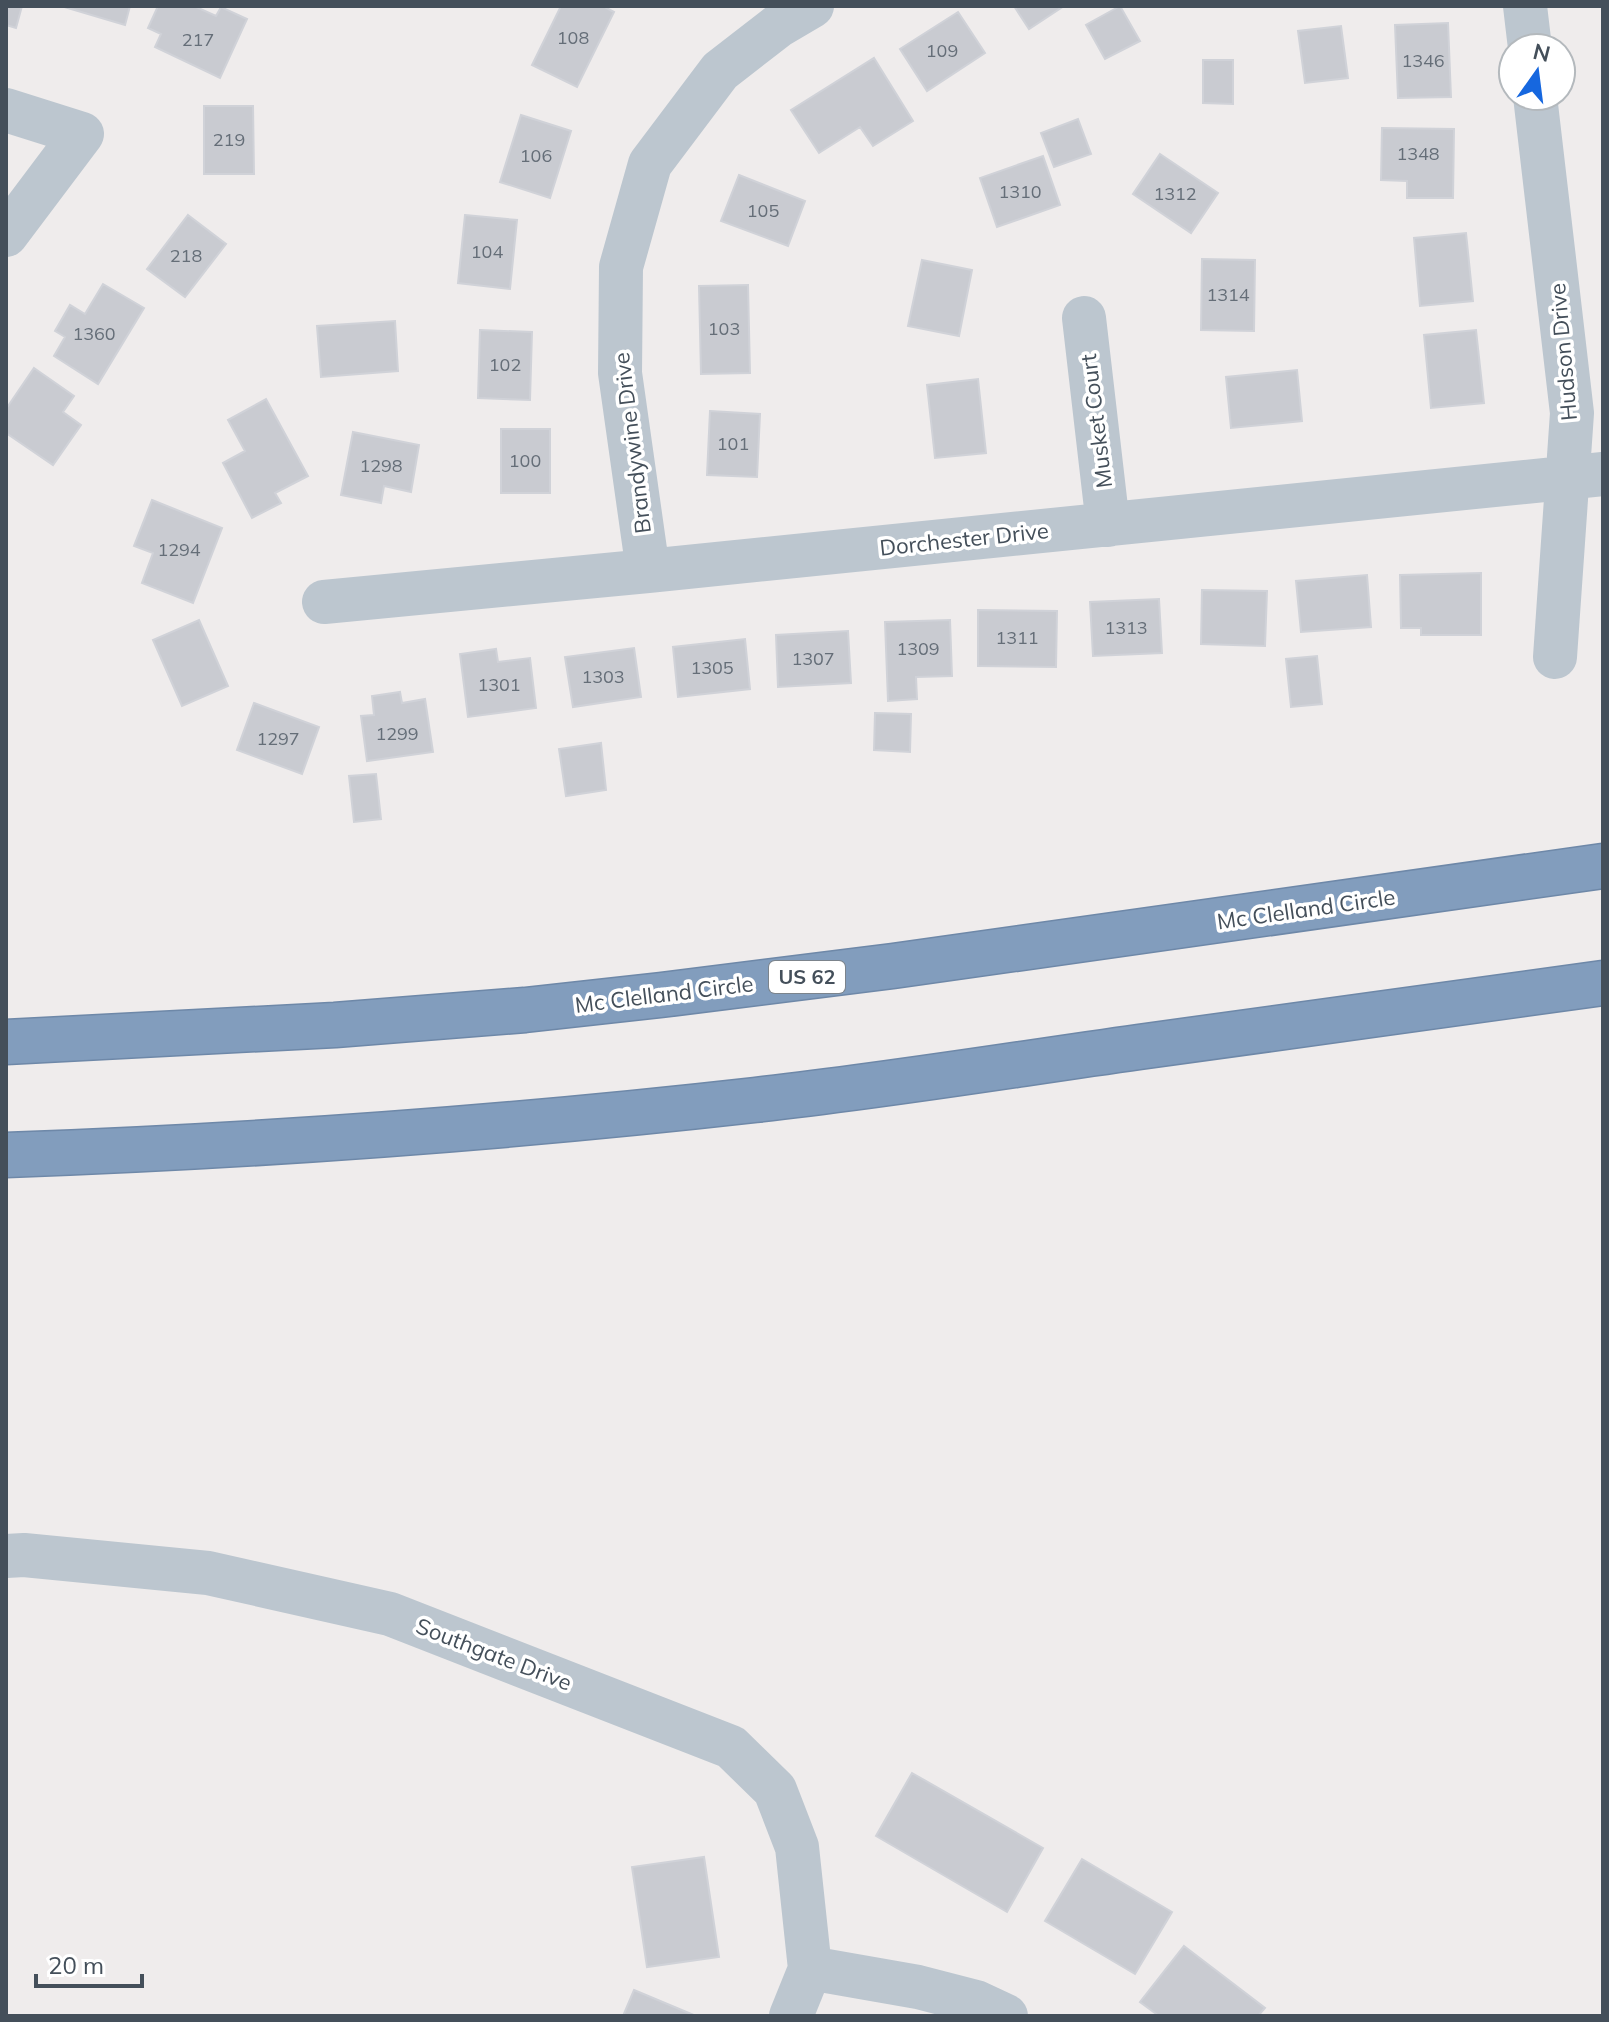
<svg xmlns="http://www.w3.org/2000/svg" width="1609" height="2022" font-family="Mulish,sans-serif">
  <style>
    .building { fill: #c9cbd1; stroke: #d0d2d8; stroke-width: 2 }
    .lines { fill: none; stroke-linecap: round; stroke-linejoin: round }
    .highway-casing { stroke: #6e88a8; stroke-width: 47 }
    .minor { stroke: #bcc6cf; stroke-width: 44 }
    .highway { stroke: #829dbd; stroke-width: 44 }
    .labels { text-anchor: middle; stroke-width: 7; stroke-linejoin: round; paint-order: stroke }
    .number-label { font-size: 18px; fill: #656e78 }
    .shield { fill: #fff; stroke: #7c848c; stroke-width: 2 }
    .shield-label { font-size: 20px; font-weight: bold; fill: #444f5a }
    .street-label { font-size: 22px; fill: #444f5a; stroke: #fff }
  </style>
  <rect width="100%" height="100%" fill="#efecec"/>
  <path class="building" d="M 6,6 L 22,6 L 16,28 L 6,25 Z
    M 61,6 L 130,6 L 125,25 Z
    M 158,6 L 194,6 L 216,16 L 221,7 L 247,19 L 220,78 L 155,47 L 161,34 L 148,28 Z
    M 561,6 L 603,6 L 614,12 L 577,87 L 532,65 Z
    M 1014,6 L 1064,6 L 1029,29 Z
    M 1120,6 L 1140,41 L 1105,59 L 1086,25 Z
    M 958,12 L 985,53 L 927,91 L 900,49 Z
    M 1448,23 L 1451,97 L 1398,98 L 1395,25 Z
    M 1341,26 L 1348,78 L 1305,83 L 1298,31 Z
    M 874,58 L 913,121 L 873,146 L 860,127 L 819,153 L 791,110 Z
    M 1203,60 L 1233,60 L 1233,104 L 1203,103 Z
    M 204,106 L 253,106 L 254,174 L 204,174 Z
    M 521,115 L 571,131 L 550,198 L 500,182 Z
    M 1078,119 L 1091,154 L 1054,167 L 1041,133 Z
    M 1382,128 L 1454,129 L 1453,198 L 1407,198 L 1407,181 L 1381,180 Z
    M 1160,154 L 1218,193 L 1191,233 L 1133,194 Z
    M 1043,156 L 1060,205 L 997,227 L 980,178 Z
    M 739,175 L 805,201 L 788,246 L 721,221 Z
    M 188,215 L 226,244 L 185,297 L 147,269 Z
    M 465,215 L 517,220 L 510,289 L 458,283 Z
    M 1466,233 L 1473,301 L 1420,306 L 1414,238 Z
    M 1202,259 L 1255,260 L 1254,331 L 1201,330 Z
    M 922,260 L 972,270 L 959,336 L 908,326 Z
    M 103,284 L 144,308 L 98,384 L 54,356 L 65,337 L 55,331 L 70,305 L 85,314 Z
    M 748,285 L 750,373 L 701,374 L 699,286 Z
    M 395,321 L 398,371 L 321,377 L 317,326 Z
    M 480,330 L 532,332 L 530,400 L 478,398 Z
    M 1476,330 L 1484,403 L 1431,408 L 1424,335 Z
    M 34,368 L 74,396 L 63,412 L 81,425 L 53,465 L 6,433 L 6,409 Z
    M 1297,370 L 1302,421 L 1231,428 L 1226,377 Z
    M 978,379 L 986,453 L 935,458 L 927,385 Z
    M 266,399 L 308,476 L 275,493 L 281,503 L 252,518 L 223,463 L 245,451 L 228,420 Z
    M 710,411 L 760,414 L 757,477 L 707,475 Z
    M 501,429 L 550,429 L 550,493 L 501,493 Z
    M 353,432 L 419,445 L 411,492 L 384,486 L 381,503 L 341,495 Z
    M 152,500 L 222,528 L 193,603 L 142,583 L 153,553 L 134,546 Z
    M 1481,573 L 1481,635 L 1421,635 L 1421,628 L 1401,628 L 1400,575 Z
    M 1367,575 L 1371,627 L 1301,632 L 1296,581 Z
    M 1202,590 L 1267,591 L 1265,646 L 1201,644 Z
    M 1159,599 L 1162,653 L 1093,656 L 1090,602 Z
    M 978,610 L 1057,611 L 1056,667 L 978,666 Z
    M 199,620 L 228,686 L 182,706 L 153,640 Z
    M 950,620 L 952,676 L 916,677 L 917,699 L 888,701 L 885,622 Z
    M 848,631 L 851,683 L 778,687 L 776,635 Z
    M 745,639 L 750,689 L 678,697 L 673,647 Z
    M 634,648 L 641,697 L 573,707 L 565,657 Z
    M 496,649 L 498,662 L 530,658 L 536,708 L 468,717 L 460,654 Z
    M 1317,656 L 1322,704 L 1291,707 L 1286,659 Z
    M 400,692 L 402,703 L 425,699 L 433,752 L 367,761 L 361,716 L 374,715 L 372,696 Z
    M 254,703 L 319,727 L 302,774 L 237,750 Z
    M 875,713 L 911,714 L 910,752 L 874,750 Z
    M 601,743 L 606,790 L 566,796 L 559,749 Z
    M 376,774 L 381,819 L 354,822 L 349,776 Z
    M 912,1773 L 1043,1848 L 1007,1912 L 876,1836 Z
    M 704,1857 L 719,1957 L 647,1967 L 632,1867 Z
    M 1082,1859 L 1172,1912 L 1135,1974 L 1045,1921 Z
    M 1184,1946 L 1265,2008 L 1258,2016 L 1159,2016 L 1140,2002 Z
    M 634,1990 L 696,2016 L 623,2016 Z"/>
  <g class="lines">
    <g class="highway-casing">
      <path id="highway" d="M 6,1042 L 335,1025 L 525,1010 L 661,995 L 893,966 L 1603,866
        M 6,1155 C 256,1146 506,1128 755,1100 C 883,1086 1011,1065 1139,1047 C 1294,1025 1448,1005 1603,983"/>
    </g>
    <path class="minor" d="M 1525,6 L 1530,48
      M 1535,96 L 1572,413 L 1555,657
      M 6,110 L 82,134 L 6,235
      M 1084,318 L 1108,525
      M 648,571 L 620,373 L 621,267 L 650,164 L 720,71 L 778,26 L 812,6
      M 324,602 L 648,571 L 1603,474
      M 6,1556 L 24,1555 L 208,1573 L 390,1614 L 731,1747 L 775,1790 L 797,1847 L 810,1969 L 791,2016
      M 810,1969 L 821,1970 L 918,1987 L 976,2002 L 1006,2016"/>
    <use href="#highway" class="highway"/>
  </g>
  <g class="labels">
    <g class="number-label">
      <text x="573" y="44">108</text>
      <text x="198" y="46">217</text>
      <text x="942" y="57">109</text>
      <text x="1423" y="67">1346</text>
      <text x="229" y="146">219</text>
      <text x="1418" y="160">1348</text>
      <text x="536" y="162">106</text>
      <text x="1020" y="198">1310</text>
      <text x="1175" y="200">1312</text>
      <text x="763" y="217">105</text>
      <text x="487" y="258">104</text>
      <text x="186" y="262">218</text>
      <text x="1228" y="301">1314</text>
      <text x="724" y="335">103</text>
      <text x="94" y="340">1360</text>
      <text x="505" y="371">102</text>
      <text x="733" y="450">101</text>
      <text x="525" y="467">100</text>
      <text x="381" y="472">1298</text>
      <text x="179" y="556">1294</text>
      <text x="1126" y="634">1313</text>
      <text x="1017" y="644">1311</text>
      <text x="918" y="655">1309</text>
      <text x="813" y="665">1307</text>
      <text x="712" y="674">1305</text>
      <text x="603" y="683">1303</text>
      <text x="499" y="691">1301</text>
      <text x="397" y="740">1299</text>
      <text x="278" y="745">1297</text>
    </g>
    <rect class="shield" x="769" y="961" width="76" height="32" rx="6"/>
    <g class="shield-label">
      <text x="807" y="984">US 62</text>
    </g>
    <g class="street-label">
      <text transform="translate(1563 352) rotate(-95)" y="8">Hudson Drive</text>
      <text transform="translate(1096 421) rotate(-97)" y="8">Musket Court</text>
      <text transform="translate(632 443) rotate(-97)" y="8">Brandywine Drive</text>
      <text transform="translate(964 539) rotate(-6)" y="8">Dorchester Drive</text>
      <text transform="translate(1306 909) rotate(-8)" y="8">Mc Clelland Circle</text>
      <text transform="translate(664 994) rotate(-7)" y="8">Mc Clelland Circle</text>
      <text transform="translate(494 1654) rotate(21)" y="8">Southgate Drive</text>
    </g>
  </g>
  <rect width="1609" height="2022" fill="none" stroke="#444f5a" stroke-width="16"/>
  <g transform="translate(1537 72) rotate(14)"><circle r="38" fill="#ffffff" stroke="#b4b9bd" stroke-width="2"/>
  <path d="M0-6L14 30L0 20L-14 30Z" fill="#1667df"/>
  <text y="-12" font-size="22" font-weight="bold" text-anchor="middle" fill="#444f5a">N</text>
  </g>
  <path d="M36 1974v12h106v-12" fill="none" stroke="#444f5a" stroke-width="4"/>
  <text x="48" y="1974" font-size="24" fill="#444f5a" stroke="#ffffff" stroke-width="6" paint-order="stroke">20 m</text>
</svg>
